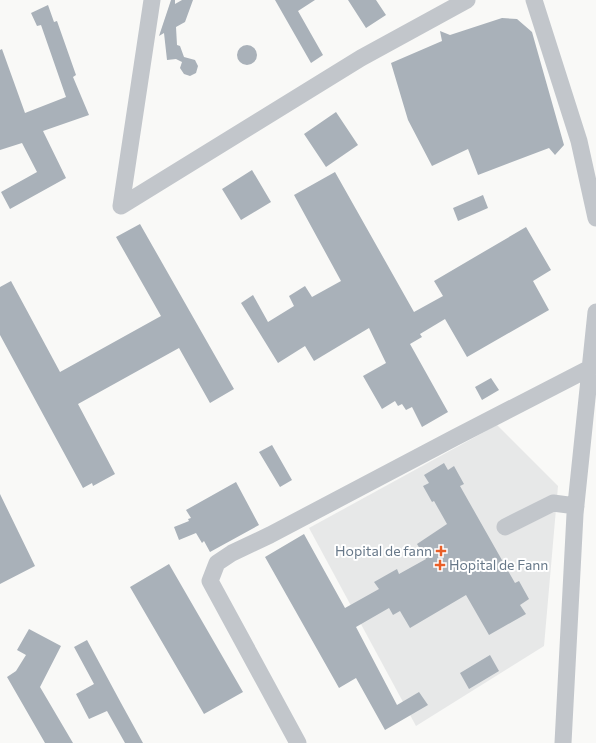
<svg xmlns="http://www.w3.org/2000/svg" width="596" height="743" font-family="Commissioner,sans-serif">
  <style>
    .built { fill: #e7e8e8 }
    .building { fill: #a9b1b9 }
    .lines { fill: none; stroke-linecap: round; stroke-linejoin: round }
    .minor { stroke: #c2c6cb; stroke-width: 17 }
    .poi-dot { fill: #e85f28; stroke: #fff; stroke-width: 1.5 }
    .labels { text-anchor: middle; stroke-width: 4; stroke-linejoin: round; paint-order: stroke }
    .poi-label { font-size: 14px; fill: #677889; stroke: #fff; text-anchor: end }
  </style>
  <rect width="100%" height="100%" fill="#f9f9f7"/>
  <path class="built" d="M 497,425 L 558,486 L 544,646 L 416,726 L 309,528 Z"/>
  <path class="building" d="M 171,0 L 175,0 L 175,4 L 182,0 L 193,0 L 185,22 L 176,27 L 177,45 L 180,46 L 184,57 L 195,60 L 198,66 L 196,73 L 190,76 L 184,74 L 180,68 L 182,62 L 176,59 L 167,60 L 164,33 L 159,36 Z
    M 275,0 L 315,0 L 298,11 L 323,55 L 311,63 Z
    M 348,0 L 376,0 L 386,15 L 366,28 Z
    M 48,5 L 54,22 L 57,21 L 76,75 L 73,77 L 89,115 L 43,131 L 66,178 L 10,209 L 1,192 L 37,172 L 22,143 L 0,150 L 0,50 L 2,49 L 25,113 L 66,97 L 41,25 L 37,26 L 31,13 Z
    M 502,18 L 517,19 L 532,32 L 564,145 L 555,155 L 549,148 L 478,175 L 468,149 L 432,166 L 408,120 L 391,63 L 442,41 L 440,31 L 450,35 Z
    M237 55a10 10 0 1 1 20 0a10 10 0 1 1-20 0Z
    M 336,112 L 358,145 L 326,167 L 304,134 Z
    M 252,170 L 271,202 L 241,220 L 222,189 Z
    M 335,172 L 414,312 L 443,296 L 434,281 L 526,227 L 551,270 L 533,281 L 549,310 L 467,357 L 445,319 L 420,334 L 422,337 L 410,344 L 448,412 L 422,427 L 412,407 L 406,410 L 402,404 L 398,406 L 395,401 L 382,409 L 363,376 L 386,363 L 369,328 L 314,361 L 305,346 L 278,363 L 241,303 L 253,295 L 268,322 L 294,306 L 289,296 L 305,286 L 312,297 L 341,281 L 294,195 Z
    M 483,195 L 488,208 L 458,221 L 453,208 Z
    M 140,224 L 234,389 L 210,403 L 179,348 L 78,404 L 115,474 L 93,486 L 92,483 L 83,488 L 0,335 L 0,287 L 11,281 L 60,372 L 161,316 L 116,237 Z
    M 491,378 L 499,390 L 482,400 L 475,387 Z
    M 272,445 L 292,480 L 280,487 L 259,452 Z
    M 444,463 L 448,470 L 454,466 L 464,484 L 460,486 L 515,583 L 519,581 L 529,599 L 520,605 L 526,614 L 489,635 L 466,595 L 410,628 L 400,611 L 393,615 L 389,608 L 356,627 L 397,705 L 419,692 L 428,705 L 385,730 L 356,678 L 339,688 L 265,557 L 304,534 L 345,608 L 379,589 L 374,582 L 397,569 L 399,574 L 426,559 L 417,544 L 447,524 L 434,501 L 432,502 L 423,486 L 429,483 L 424,475 Z
    M 236,482 L 259,525 L 210,552 L 204,541 L 202,543 L 196,533 L 179,540 L 174,527 L 189,521 L 188,519 L 191,518 L 186,510 Z
    M 0,494 L 35,566 L 0,584 Z
    M 169,564 L 243,692 L 204,714 L 130,587 Z
    M 29,629 L 61,646 L 40,687 L 73,743 L 45,743 L 7,677 L 16,671 L 26,655 L 17,650 Z
    M 87,640 L 121,703 L 143,743 L 125,743 L 107,711 L 89,719 L 76,694 L 94,684 L 74,647 Z
    M 490,655 L 499,671 L 469,689 L 460,673 Z"/>
  <g class="lines">
    <path class="minor" d="M 534,0 L 579,141 L 596,218
      M 121,206 L 361,58 L 467,0
      M 121,206 L 152,0
      M 505,527 L 553,503 L 576,506
      M 298,743 L 210,581 L 217,563 L 232,553 L 270,535 L 454,438 L 590,368
      M 563,743 L 575,514 L 596,312"/>
  </g>
  <g class="poi-dot">
    <path d="M439 545h4v4h4v4h-4v4h-4v-4h-4v-4h4z"/>
    <path d="M438 559h4v4h4v4h-4v4h-4v-4h-4v-4h4z"/>
  </g>
  <g class="labels">
    <g class="poi-label">
      <text x="432" y="556">Hopital de fann</text>
      <text x="449" y="570" text-anchor="start">Hopital de Fann</text>
    </g>
  </g>
</svg>
